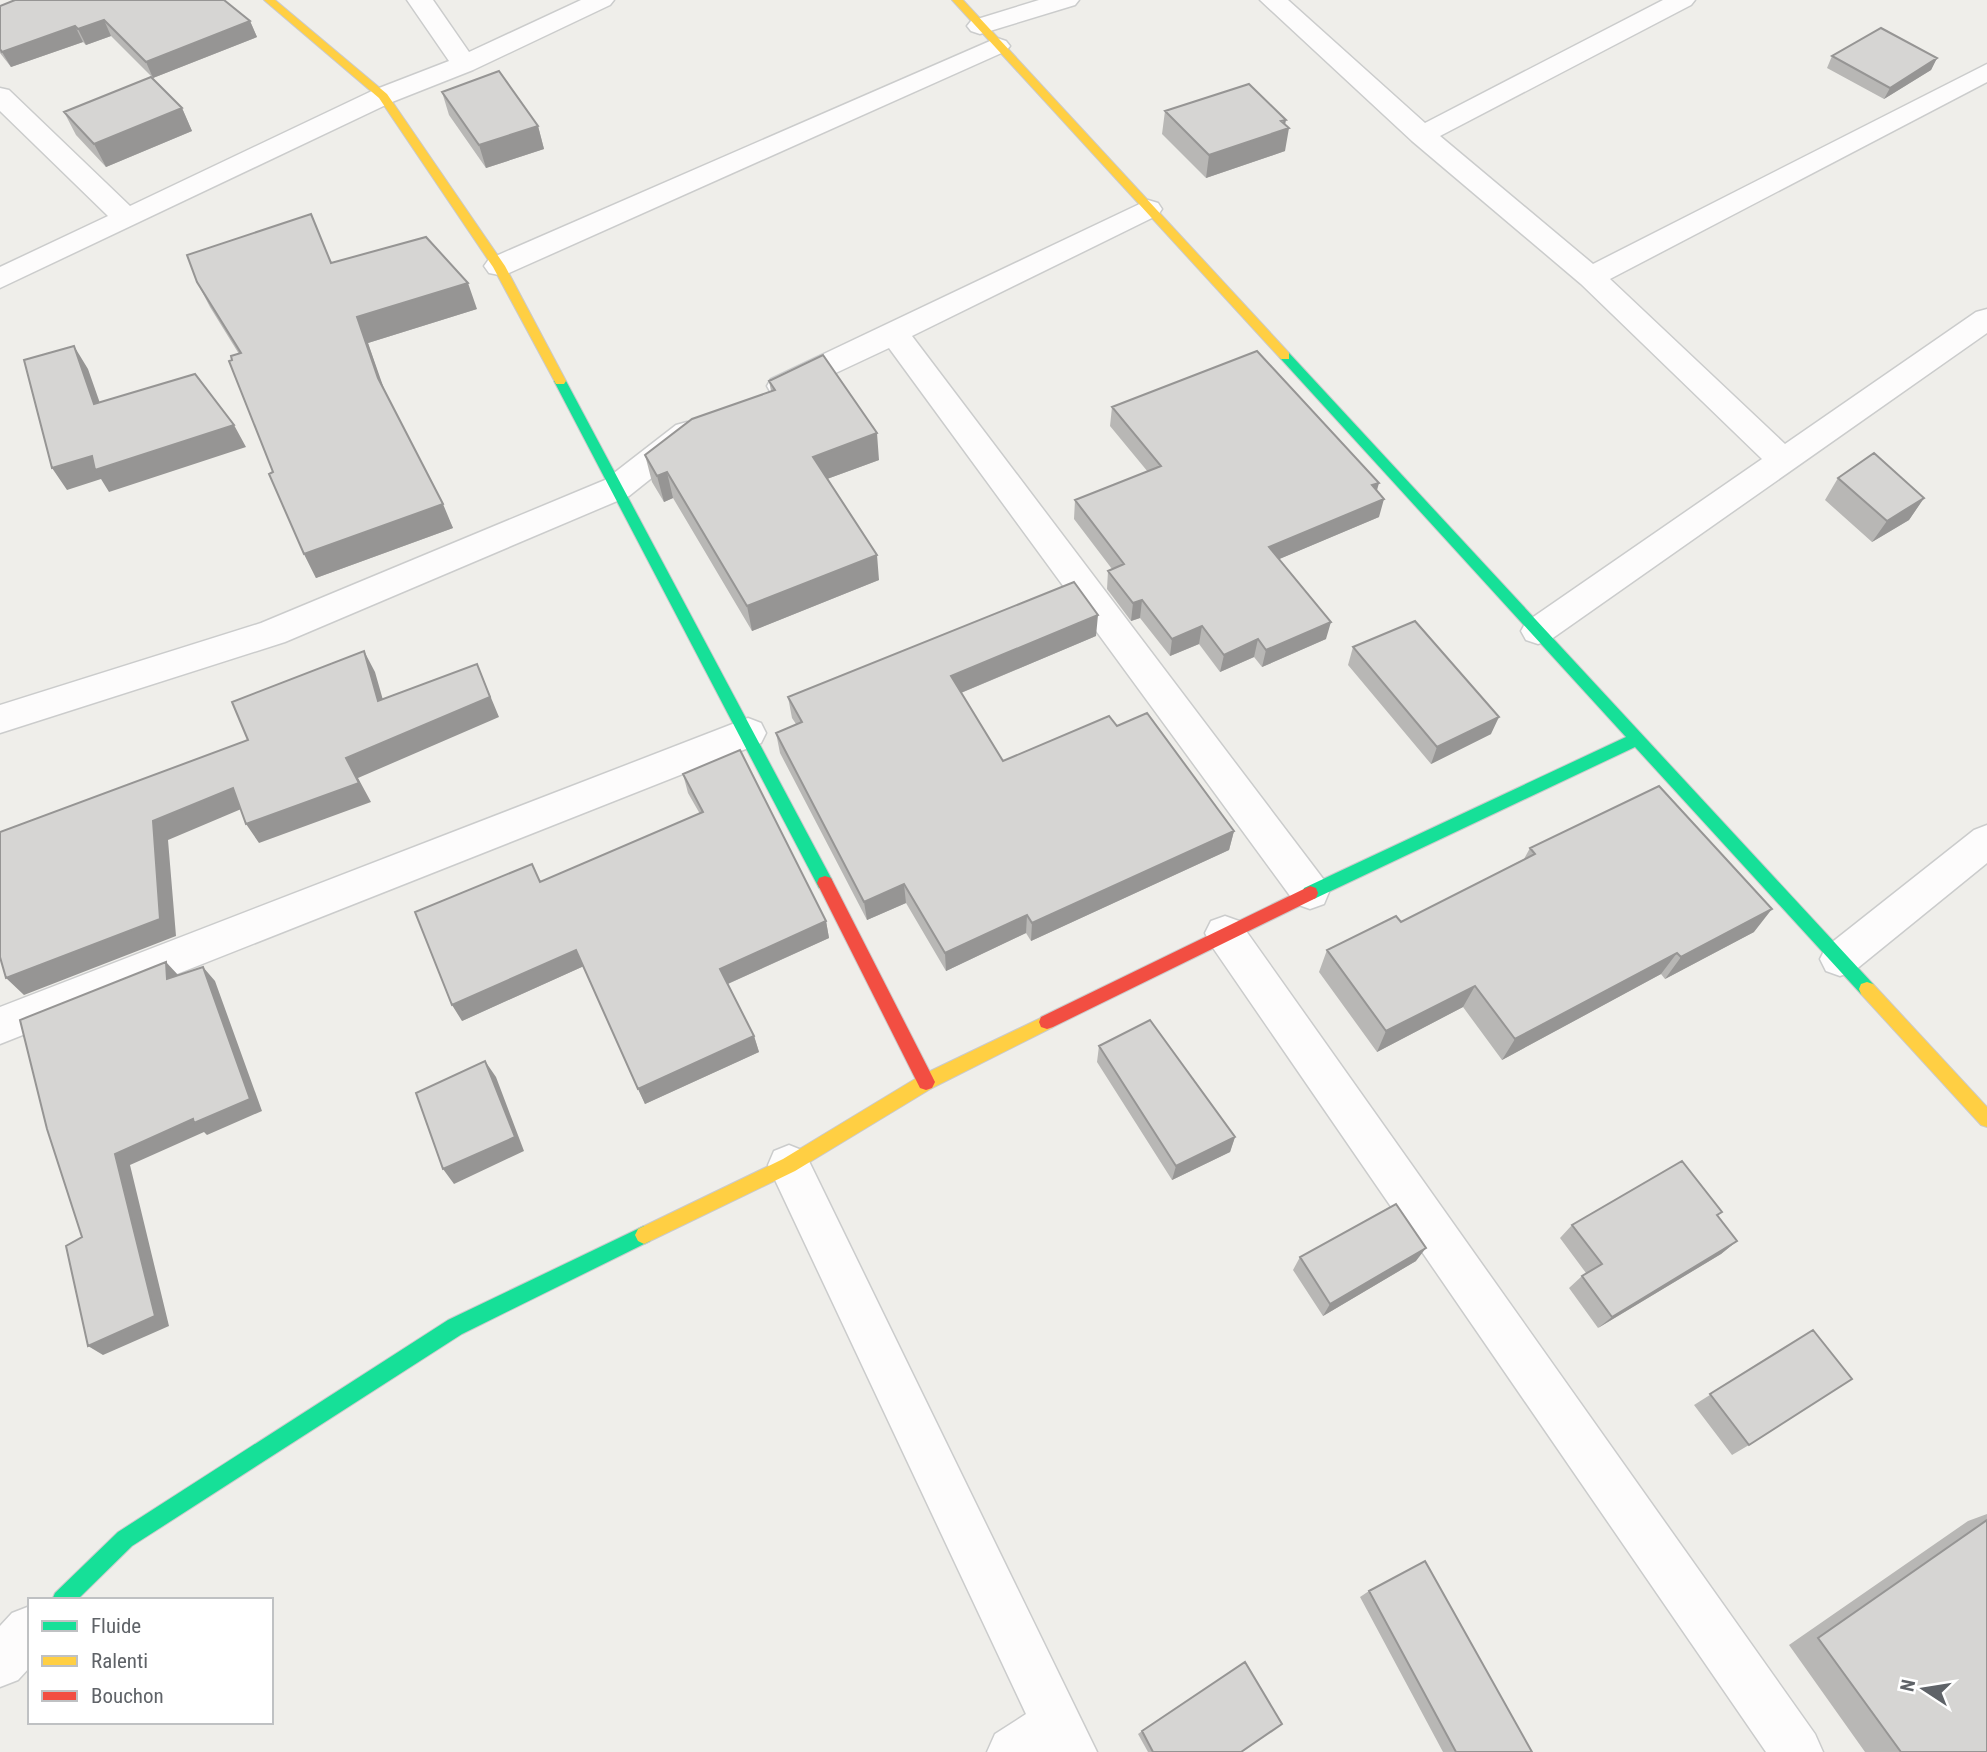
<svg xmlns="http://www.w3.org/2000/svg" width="1987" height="1752" font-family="'Roboto Condensed',sans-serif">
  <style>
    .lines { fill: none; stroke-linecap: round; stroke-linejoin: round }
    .street-casing { stroke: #cbcccc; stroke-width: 3 }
    .fast-casing { stroke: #cacacb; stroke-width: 2 }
    .slow-casing { stroke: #cacacb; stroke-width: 2 }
    .jam-casing { stroke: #cacacb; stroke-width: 2 }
    .street { fill: #fdfcfc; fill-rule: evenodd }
    .fast { fill: #16e098; fill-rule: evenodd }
    .slow { fill: #ffcf43; fill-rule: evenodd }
    .jam { fill: #f24e42; fill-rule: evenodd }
    .wall { fill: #b8b7b5 }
    .shaded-wall { fill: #969594 }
    .building { fill: #d6d5d3; stroke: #969594; stroke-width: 2 }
  </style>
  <rect width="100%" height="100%" fill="#efeeea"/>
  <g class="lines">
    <g class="street-casing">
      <path id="street" d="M 407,0 L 433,0 L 469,52 L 581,0 L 614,0 L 610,5 L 473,70 L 392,102 L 0,288 L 0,267 L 108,216 L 0,111 L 0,88 L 9,90 L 130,206 L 374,90 L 449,61 Z
        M 1039,0 L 1079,0 L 1075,5 L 980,34 L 971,31 L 967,26 L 971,21 Z
        M 1260,0 L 1288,0 L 1425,123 L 1663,0 L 1695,0 L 1691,5 L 1440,136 L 1593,264 L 1987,64 L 1987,82 L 1610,279 L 1785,444 L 1976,312 L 1987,309 L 1987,333 L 1550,640 L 1538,644 L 1526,640 L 1521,631 L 1526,622 L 1762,459 L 1581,284 L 1412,141 Z
        M 997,38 L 1006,41 L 1010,46 L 1006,51 L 509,273 L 499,275 L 489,273 L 484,266 L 489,259 Z
        M 1148,200 L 1158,203 L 1162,209 L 1158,215 L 912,336 L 1324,880 L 1329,892 L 1324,904 L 1310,909 L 1296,904 L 889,348 L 793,393 L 782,397 L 771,393 L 767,386 L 771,379 Z
        M 687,422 L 698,425 L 703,433 L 698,441 L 629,496 L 285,642 L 0,733 L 0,705 L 261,623 L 605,480 L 676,425 Z
        M 748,718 L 761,723 L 766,733 L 761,743 L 0,1044 L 0,1007 Z
        M 1987,825 L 1987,863 L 1854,971 L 1840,976 L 1826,971 L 1820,959 L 1826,947 L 1974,830 Z
        M 1225,916 L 1239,921 L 1815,1734 L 1823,1752 L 1766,1752 L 1211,945 L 1205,933 L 1211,921 Z
        M 789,1145 L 804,1151 L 1097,1752 L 987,1752 L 995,1734 L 1026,1714 L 768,1165 L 774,1151 Z
        M 30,1606 L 30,1667 L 18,1680 L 0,1687 L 0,1626 L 12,1613 Z"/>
    </g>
    <g class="fast-casing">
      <path id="fast" d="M 1285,352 L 1289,353 L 1873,984 L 1875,989 L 1873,994 L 1867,996 L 1861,994 L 1635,747 L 1316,898 L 1310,900 L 1304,898 L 1302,893 L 1304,888 L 1626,737 L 1281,359 L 1279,356 Z
        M 560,377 L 566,381 L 831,878 L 833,883 L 831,888 L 819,888 L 554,381 Z
        M 644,1226 L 650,1229 L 653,1235 L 650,1241 L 462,1334 L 132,1546 L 77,1600 L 52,1600 L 55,1593 L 118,1532 L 448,1320 Z"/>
    </g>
    <g class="slow-casing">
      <path id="slow" d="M 264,0 L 275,0 L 387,94 L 505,266 L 566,381 L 564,384 L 556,384 L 493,267 L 379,98 Z
        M 952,0 L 963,0 L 1289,353 L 1289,359 L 1281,359 Z
        M 1867,982 L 1873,984 L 1987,1107 L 1987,1127 L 1981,1125 L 1861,994 L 1859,989 L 1861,984 Z
        M 1047,1015 L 1053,1017 L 1055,1022 L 1053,1027 L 932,1088 L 795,1171 L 650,1241 L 644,1244 L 638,1241 L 635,1235 L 638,1229 L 783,1159 L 920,1076 Z"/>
    </g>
    <g class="jam-casing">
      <path id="jam" d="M 825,876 L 831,878 L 932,1076 L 935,1082 L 932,1088 L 926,1090 L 920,1088 L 817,883 L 819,878 Z
        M 1310,886 L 1316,888 L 1318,893 L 1316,898 L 1053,1027 L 1047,1029 L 1041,1027 L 1039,1022 L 1041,1017 Z"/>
    </g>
    <use href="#street" class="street"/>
    <use href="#fast" class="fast"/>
    <use href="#slow" class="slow"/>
    <use href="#jam" class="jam"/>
  </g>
  <path class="wall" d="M 0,6 L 250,21 L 257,37 L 153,78 L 111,36 L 86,45 L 83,42 L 11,67 L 0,53 Z
    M 1832,56 L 1937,58 L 1931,70 L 1884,99 L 1827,68 Z
    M 442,92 L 538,126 L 544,149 L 486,168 L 449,115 Z
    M 182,108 L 192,131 L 106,167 L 76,135 L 64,112 Z
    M 1165,111 L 1285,124 L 1285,151 L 1206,178 L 1162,134 Z
    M 331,263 L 477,309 L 368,343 L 383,388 L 453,528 L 316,578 L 304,554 L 232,360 L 239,354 L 210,307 L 197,282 Z
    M 769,381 L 879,460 L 827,479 L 879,580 L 752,631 L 673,498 L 664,502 L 652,482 L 645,455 L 771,391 Z
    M 1112,407 L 1376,491 L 1379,517 L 1279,559 L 1326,639 L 1262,667 L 1254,657 L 1220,672 L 1199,644 L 1170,656 L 1140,618 L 1131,621 L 1107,589 L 1108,571 L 1112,569 L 1074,519 L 1075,500 L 1148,472 L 1110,426 Z
    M 1838,478 L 1924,498 L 1909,520 L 1872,542 L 1825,500 Z
    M 1096,636 L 961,693 L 1003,761 L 1117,726 L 1234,831 L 1229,850 L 1031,941 L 1026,933 L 946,971 L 906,903 L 867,920 L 780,753 L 776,733 L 796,724 L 792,718 L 788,697 Z
    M 1353,647 L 1491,734 L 1431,764 L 1348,665 Z
    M 683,774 L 826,921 L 829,938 L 728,984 L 754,1036 L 759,1052 L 645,1104 L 584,966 L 462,1021 L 540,882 L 700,814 L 688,793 Z
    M 1530,848 L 1754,932 L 1665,979 L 1661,974 L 1502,1060 L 1463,1007 L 1377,1052 L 1319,972 L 1327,950 L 1401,922 L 1524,859 Z
    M 1099,1046 L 1235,1137 L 1230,1152 L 1172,1180 L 1097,1062 Z
    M 1722,1212 L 1717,1216 L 1737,1241 L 1721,1254 L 1598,1328 L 1569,1288 L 1582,1276 L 1586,1273 L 1560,1238 L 1572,1225 Z
    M 1300,1257 L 1416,1261 L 1323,1316 L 1293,1270 Z
    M 1813,1330 L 1749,1445 L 1732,1455 L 1694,1405 Z
    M 1987,1514 L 1987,1752 L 1865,1752 L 1789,1645 L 1968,1521 Z
    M 1369,1591 L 1532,1752 L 1443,1752 L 1360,1597 Z
    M 1142,1731 L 1241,1752 L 1148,1752 L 1138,1734 Z"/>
  <path class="shaded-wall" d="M 104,20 L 111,36 L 86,45 L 78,29 Z
    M 250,21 L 257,37 L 153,78 L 146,62 Z
    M 75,26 L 83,42 L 11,67 L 2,52 Z
    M 1937,58 L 1931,70 L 1884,99 L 1890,88 Z
    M 182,108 L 192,131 L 106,167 L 94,144 Z
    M 1286,120 L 1284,130 L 1289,128 L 1285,151 L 1206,178 L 1209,155 Z
    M 538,126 L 544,149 L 486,168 L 479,145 Z
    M 468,283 L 477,309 L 368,343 L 389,403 L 378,378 L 357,317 Z
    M 74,346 L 88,369 L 108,426 L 94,404 Z
    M 234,425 L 246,447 L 109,492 L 101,479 L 67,490 L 52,468 L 92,456 Z
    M 877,433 L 879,460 L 816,483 L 813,457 Z
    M 667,472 L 673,498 L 664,502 L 657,476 Z
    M 1379,483 L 1374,501 L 1372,485 Z
    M 1924,498 L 1909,520 L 1872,542 L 1887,521 Z
    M 1384,499 L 1379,517 L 1265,565 L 1269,547 Z
    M 443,504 L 453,528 L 316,578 L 304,554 Z
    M 877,555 L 879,580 L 752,631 L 747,606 Z
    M 1142,600 L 1140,618 L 1131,621 L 1133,603 Z
    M 1098,615 L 1096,636 L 951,697 L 951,676 Z
    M 1331,622 L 1326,639 L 1262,667 L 1266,650 Z
    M 1202,626 L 1199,644 L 1170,656 L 1172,639 Z
    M 1258,639 L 1254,657 L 1220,672 L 1224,655 Z
    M 364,651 L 375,672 L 389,721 L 378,701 Z
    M 477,664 L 499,717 L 358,778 L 371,802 L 259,843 L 246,824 L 346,758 Z
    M 1499,717 L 1491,734 L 1431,764 L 1437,747 Z
    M 233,788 L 246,807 L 168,840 L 176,936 L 24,995 L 6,978 L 153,821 Z
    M 1234,831 L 1229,850 L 1031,941 L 1032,923 Z
    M 904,884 L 906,903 L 867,920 L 864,902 Z
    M 1772,909 L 1754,932 L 1665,979 L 1681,957 Z
    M 1027,915 L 1026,933 L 946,971 L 945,953 Z
    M 826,921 L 829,938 L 725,985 L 720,969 Z
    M 576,950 L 584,966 L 462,1021 L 452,1005 Z
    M 1677,953 L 1661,974 L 1502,1060 L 1515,1039 Z
    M 166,962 L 179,976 L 167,979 Z
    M 203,967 L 215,981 L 262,1111 L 207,1135 L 204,1132 L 130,1165 L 169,1326 L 103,1355 L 88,1346 L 115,1154 Z
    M 1475,986 L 1463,1007 L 1377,1052 L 1386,1031 Z
    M 754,1036 L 759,1052 L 645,1104 L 638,1089 Z
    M 485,1061 L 496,1077 L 524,1151 L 454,1184 L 443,1169 Z
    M 1235,1137 L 1230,1152 L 1172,1180 L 1176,1166 Z
    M 1737,1241 L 1721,1254 L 1598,1328 L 1612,1317 Z
    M 1426,1248 L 1416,1261 L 1323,1316 L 1330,1304 Z"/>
  <path class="building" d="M 15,0 L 224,0 L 250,21 L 146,62 L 104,20 L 78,29 L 75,26 L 2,52 L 0,49 L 0,6 Z
    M 1881,28 L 1937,58 L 1890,88 L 1832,56 Z
    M 499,71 L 538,126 L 479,145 L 442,92 Z
    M 151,77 L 182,108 L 94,144 L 64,112 Z
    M 1249,84 L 1286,120 L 1281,121 L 1289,128 L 1209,155 L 1165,111 Z
    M 311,214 L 331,263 L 426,237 L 468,283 L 357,317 L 378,378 L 443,504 L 304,554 L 269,474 L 273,472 L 229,361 L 232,360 L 231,356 L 241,353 L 197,282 L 187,255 Z
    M 74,346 L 94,404 L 195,374 L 234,425 L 95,470 L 92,456 L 52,468 L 24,360 Z
    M 1257,351 L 1379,483 L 1372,485 L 1384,499 L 1269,547 L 1331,622 L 1266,650 L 1258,639 L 1224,655 L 1202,626 L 1172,639 L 1142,600 L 1133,603 L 1108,571 L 1124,564 L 1075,500 L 1161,466 L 1112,407 Z
    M 823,355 L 877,433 L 813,457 L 877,555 L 747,606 L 667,472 L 657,476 L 645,455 L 692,419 L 775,390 L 769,381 Z
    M 1874,453 L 1924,498 L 1887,521 L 1838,478 Z
    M 1074,582 L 1098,615 L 951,676 L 1003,761 L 1109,716 L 1117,726 L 1147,713 L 1234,831 L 1032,923 L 1027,915 L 945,953 L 904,884 L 864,902 L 776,733 L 802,722 L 788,697 Z
    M 1415,621 L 1499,717 L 1437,747 L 1353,647 Z
    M 364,651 L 378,701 L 477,664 L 490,697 L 346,758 L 359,783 L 246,824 L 233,788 L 153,821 L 160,919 L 6,978 L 0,957 L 0,832 L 248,740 L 232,702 Z
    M 740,750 L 826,921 L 720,969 L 754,1036 L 638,1089 L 576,950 L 452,1005 L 415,912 L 532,864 L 540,882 L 703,812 L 683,774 Z
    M 1659,786 L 1772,909 L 1681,957 L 1677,953 L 1515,1039 L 1475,986 L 1386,1031 L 1327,950 L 1396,916 L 1401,922 L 1535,854 L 1530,848 Z
    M 166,962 L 167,979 L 203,967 L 250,1099 L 194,1123 L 193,1119 L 115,1154 L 155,1316 L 88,1346 L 66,1246 L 82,1237 L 47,1129 L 20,1020 Z
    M 1150,1020 L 1235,1137 L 1176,1166 L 1099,1046 Z
    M 485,1061 L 515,1137 L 443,1169 L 416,1093 Z
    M 1682,1161 L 1722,1212 L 1717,1215 L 1737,1241 L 1612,1317 L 1582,1276 L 1602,1264 L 1572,1225 Z
    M 1396,1204 L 1426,1248 L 1330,1304 L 1300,1257 Z
    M 1813,1330 L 1852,1379 L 1749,1445 L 1710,1394 Z
    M 1987,1520 L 1987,1752 L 1901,1752 L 1818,1638 Z
    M 1425,1561 L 1532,1752 L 1456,1752 L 1369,1591 Z
    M 1245,1662 L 1282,1724 L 1241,1752 L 1153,1752 L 1142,1731 Z"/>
  <rect x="28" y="1598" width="245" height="126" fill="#ffffff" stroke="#bfc1c3" stroke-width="2"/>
  <rect x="42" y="1621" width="35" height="10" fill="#16e098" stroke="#bfc1c3" stroke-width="2"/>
  <text x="91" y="1633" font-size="21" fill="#5f6368">Fluide</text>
  <rect x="42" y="1656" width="35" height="10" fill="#ffcf43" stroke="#bfc1c3" stroke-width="2"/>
  <text x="91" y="1668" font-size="21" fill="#5f6368">Ralenti</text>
  <rect x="42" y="1691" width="35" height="10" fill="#f24e42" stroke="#bfc1c3" stroke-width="2"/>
  <text x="91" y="1703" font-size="21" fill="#5f6368">Bouchon</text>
  <g transform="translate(1924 1689) rotate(282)" stroke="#ffffff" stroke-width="5" paint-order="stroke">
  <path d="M0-5L12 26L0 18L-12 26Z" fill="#5f6368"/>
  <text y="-10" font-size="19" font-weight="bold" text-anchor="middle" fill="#5f6368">N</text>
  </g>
</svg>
